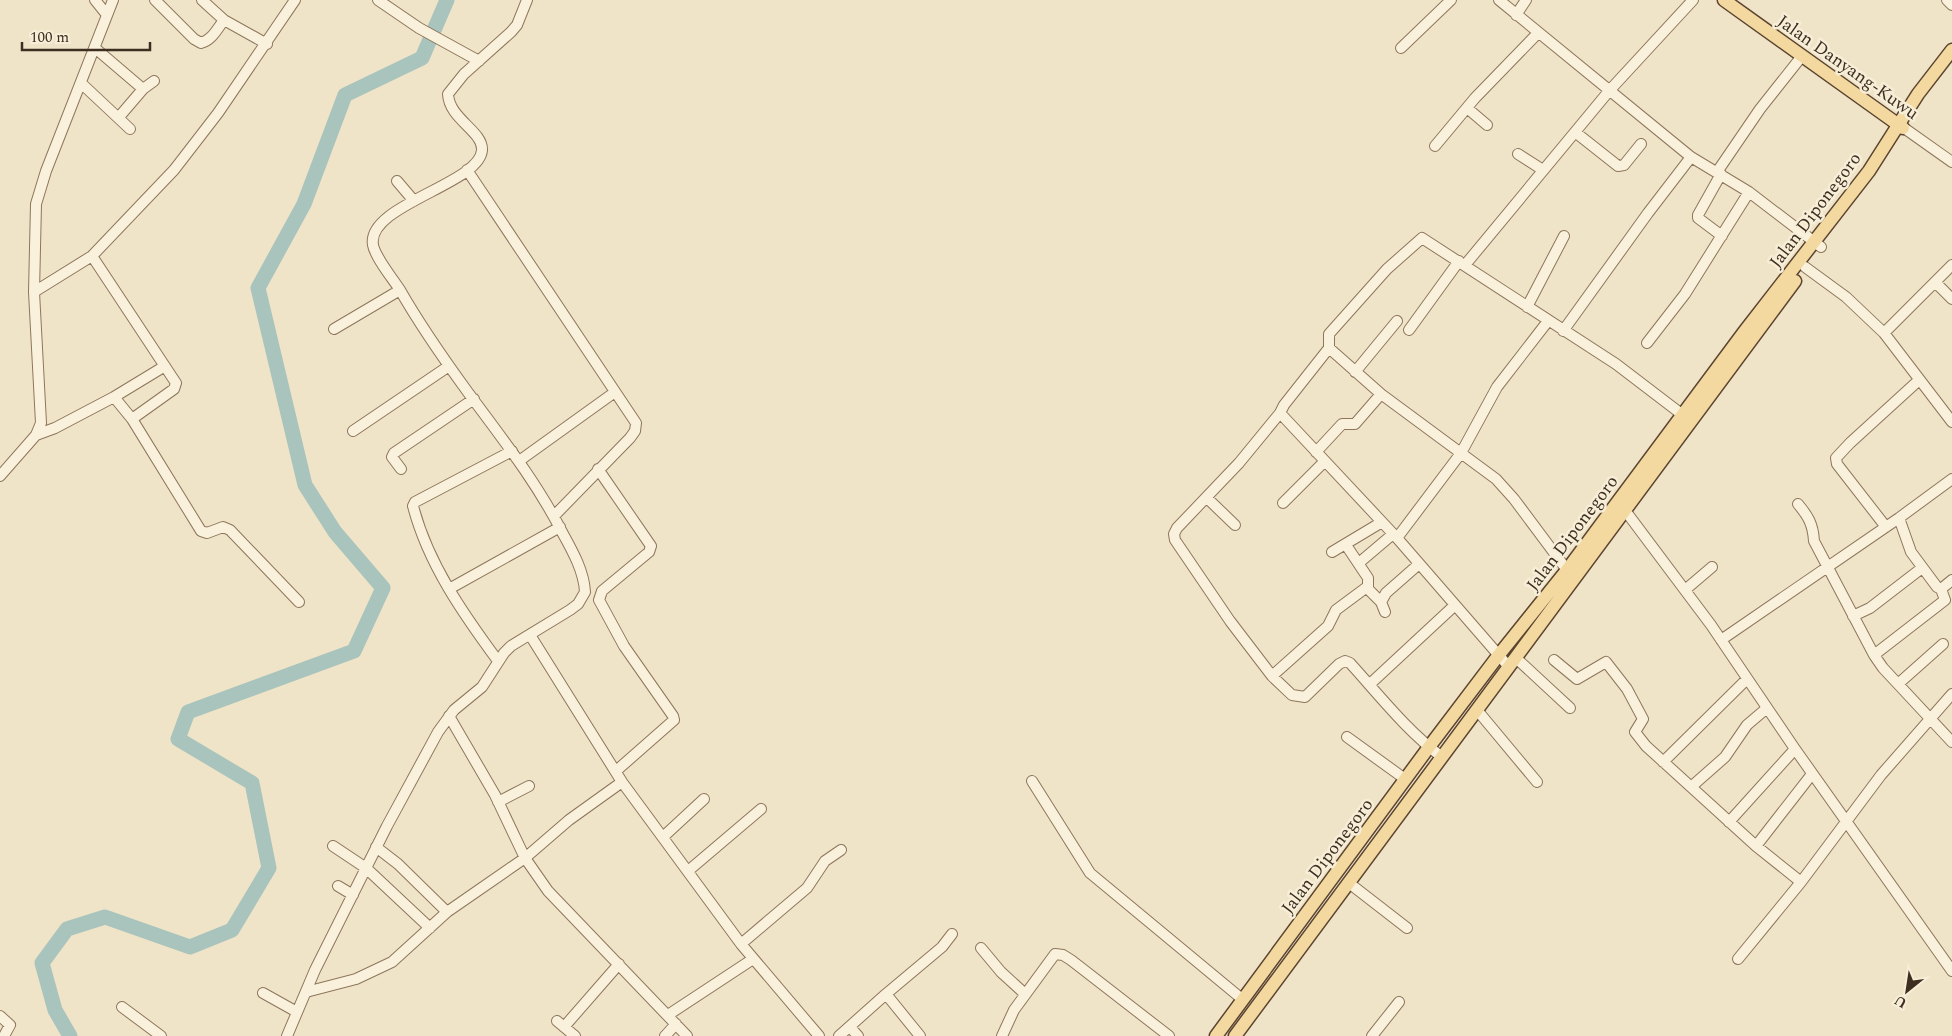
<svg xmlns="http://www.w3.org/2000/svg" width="1952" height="1036" font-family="Spectral,serif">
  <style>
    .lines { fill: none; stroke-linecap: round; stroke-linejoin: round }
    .river { stroke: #a9c4bc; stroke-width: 15 }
    .minor-casing { stroke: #8d765c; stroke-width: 12 }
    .major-casing { stroke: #5b4430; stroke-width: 15 }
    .minor { stroke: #faf1dc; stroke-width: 10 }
    .major { stroke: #f3d9a0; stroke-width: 12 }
    .labels { text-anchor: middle; stroke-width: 5; stroke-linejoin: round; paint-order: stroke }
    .street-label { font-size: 18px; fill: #3d2e20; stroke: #f7eed8 }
  </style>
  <rect width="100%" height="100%" fill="#f0e4c8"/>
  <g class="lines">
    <path class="river" d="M 70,1036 L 55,1010 L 42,963 L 67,929 L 105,917 L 190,947 L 232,930 L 269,868 L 252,783 L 178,739 L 188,712 L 354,651 L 383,588 L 335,532 L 305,485 L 258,288 L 304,204 L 345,95 L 422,58 L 447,0"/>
    <g class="minor-casing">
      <path id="minor" d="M 95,0 L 107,15
        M 155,0 L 194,39 L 201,43 C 212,40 217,29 224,20
        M 202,0 L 224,20 L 267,44
        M 378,0 L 419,28 L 479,61
        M 1499,0 L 1691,157 L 1749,192 L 1821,247
        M 1947,0 L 1952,5
        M 1516,15 L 1526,0
        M 95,48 L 143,89
        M 1401,48 L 1451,0
        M 81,83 L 130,129
        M 1467,108 L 1487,125
        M 119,117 L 143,89 L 154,81
        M 1904,128 L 1952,162
        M 1575,132 L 1618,166 L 1624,165 L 1641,144
        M 1435,146 L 1475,98 L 1538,33
        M 1518,154 L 1543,170
        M 467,170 L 636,423 L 635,431 L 630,438 L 555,515
        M 1717,172 L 1760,109 L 1802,56
        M 1721,174 L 1698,215 L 1698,218 L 1722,236
        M 397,181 L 414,201
        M 1465,265 L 1609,91 L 1693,0
        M 1805,267 L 1846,297 L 1884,333 L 1952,422
        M 1935,282 L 1952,299
        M 34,292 L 92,256
        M 1527,307 L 1564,236
        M 334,329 L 400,290
        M 1409,330 L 1459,261
        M 1563,331 L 1648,213 L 1691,157
        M 1884,333 L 1952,265
        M 1647,343 L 1685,294 L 1749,192
        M 1329,348 L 1329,334 L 1387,269 L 1422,238 L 1616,364 L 1688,419
        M 1355,372 L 1397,321
        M 114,397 L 165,366
        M 1280,413 L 1239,463 L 1177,528 L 1174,534 L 1175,540 L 1230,621 L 1272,676 L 1292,695 L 1305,697 L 1339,664 L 1345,661 L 1350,663 C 1379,695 1407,731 1442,757
        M 132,419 L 201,531 L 207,533 L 223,527 L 230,530 L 299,602
        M 353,431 L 449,366
        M 36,435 L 55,428 L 114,397 L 132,419 L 174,389 L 176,383 L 172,377 L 92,256 L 174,170 L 218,113 L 295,0
        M 1316,452 L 1342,424 L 1355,424 L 1381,394
        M 519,461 L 615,392
        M 401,469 L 392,457 L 394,453 L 474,399
        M 598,469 L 651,546 L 649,552 L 602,591 L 599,600 L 624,646 L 673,716 L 674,720 L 616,771
        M 0,476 L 36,435 L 41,423 L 34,292 L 36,204 L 46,171 L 113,0
        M 1207,498 L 1235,525
        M 1283,503 L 1324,462
        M 1798,504 C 1808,516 1813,524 1814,541 L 1874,655 L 1883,668 L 1952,742
        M 1621,505 L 1711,625 L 1795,749 L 1952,971
        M 1899,518 L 1911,552 L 1937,587 L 1941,589 L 1952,580
        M 1886,527 L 1837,464 L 1836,458 L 1850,443 L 1918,381
        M 1397,538 L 1461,453 L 1497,387 L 1548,321
        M 1346,545 L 1368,578 L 1368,589 L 1381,602
        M 1332,552 L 1382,522
        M 1360,562 L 1393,534
        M 449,589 L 560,527
        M 1685,590 L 1712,567
        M 1385,612 L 1381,602 L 1386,593 L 1419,564
        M 1853,616 L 1870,608 L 1922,568
        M 530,635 L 622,782 L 741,944 L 819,1036
        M 1721,640 L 1899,518 L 1952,479
        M 1874,655 L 1945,600 L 1941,589
        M 1516,658 L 1570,708
        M 1554,660 L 1577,679 L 1606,662 L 1627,689 L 1643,719 L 1635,732 L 1646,746 L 1756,846 L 1801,882 L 1881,775 L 1952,694
        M 498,661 C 464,615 428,564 413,506 L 415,502 L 512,451
        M 1509,667 L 1397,538 L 1280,413 L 1284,405 L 1329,348 L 1381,394 L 1496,479 L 1514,499 L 1567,570
        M 1272,676 L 1328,626 L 1336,610 L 1367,587
        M 1370,684 L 1454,606
        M 1898,684 L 1943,644
        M 1477,710 L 1537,782
        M 449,716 L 495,795 L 525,858 L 548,891 L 687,1036
        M 1347,737 L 1405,779
        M 1663,762 L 1747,679
        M 1032,781 L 1090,873 L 1242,999
        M 1691,787 L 1725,757 L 1747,725 L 1767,708
        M 498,802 L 529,786
        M 1729,822 L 1795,749
        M 663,837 L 704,799
        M 333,846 L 366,868 L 430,928
        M 1756,846 L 1812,774
        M 376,847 L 398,864 L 447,912
        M 688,871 L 761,809
        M 1349,883 L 1407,928
        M 338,886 L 353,895
        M 741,944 L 807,888 L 825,861 L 841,850
        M 981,948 L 1001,972 L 1025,994
        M 1738,959 L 1801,882
        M 306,992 L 356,979 L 392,962 L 447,912 L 525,858 L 569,820 L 622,782
        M 263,993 L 297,1012
        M 122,1007 L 161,1036
        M 668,1015 L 753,959
        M 0,1016 L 10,1025 L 4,1036
        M 557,1021 L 575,1036
        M 564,1027 L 619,964
        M 850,1027 L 858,1036
        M 287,1036 L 315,970 L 387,826 L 438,732 L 454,710 L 482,687 L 504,653 L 511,646 L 570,610 L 578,604 L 585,592 C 584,571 572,550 562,532 C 536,481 501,437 467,391 C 443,358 420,325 400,290 C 393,279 375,257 373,245 C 366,205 480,184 482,150 C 483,131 449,119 448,94 L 464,74 L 511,32 L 517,25 L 527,0
        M 665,1036 L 676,1024
        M 839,1036 L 886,994
        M 920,1036 L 886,994 L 942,947 L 952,934
        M 1002,1036 L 1014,1010 L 1055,954 L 1063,955 L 1071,960 L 1169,1036
        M 1372,1036 L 1399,1002"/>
    </g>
    <g class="major-casing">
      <path id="major" d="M 1724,0 L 1903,128
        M 1216,1036 L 1429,747 L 1498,656 L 1567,570 L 1744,332 L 1869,171 L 1918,94 L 1952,50
        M 1235,1036 L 1795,281"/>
    </g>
    <use href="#minor" class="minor"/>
    <use href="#major" class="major"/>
  </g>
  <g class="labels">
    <g class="street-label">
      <text transform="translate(1848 67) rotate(35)" y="6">Jalan Danyang-Kuwu</text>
      <text transform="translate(1815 210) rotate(-53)" y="6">Jalan Diponegoro</text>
      <text transform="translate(1572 533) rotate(-53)" y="6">Jalan Diponegoro</text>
      <text transform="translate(1327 856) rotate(-53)" y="6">Jalan Diponegoro</text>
    </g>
  </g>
  <g transform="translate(1907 991) rotate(210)" stroke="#f7eed8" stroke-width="4" paint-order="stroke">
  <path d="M0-4L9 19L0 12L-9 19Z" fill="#3d2e20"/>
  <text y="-8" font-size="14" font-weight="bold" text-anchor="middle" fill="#3d2e20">U</text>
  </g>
  <path d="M22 42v8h128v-8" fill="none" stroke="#3d2e20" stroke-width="2.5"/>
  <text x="30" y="42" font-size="15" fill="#3d2e20" stroke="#f7eed8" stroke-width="4" paint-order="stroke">100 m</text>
</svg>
